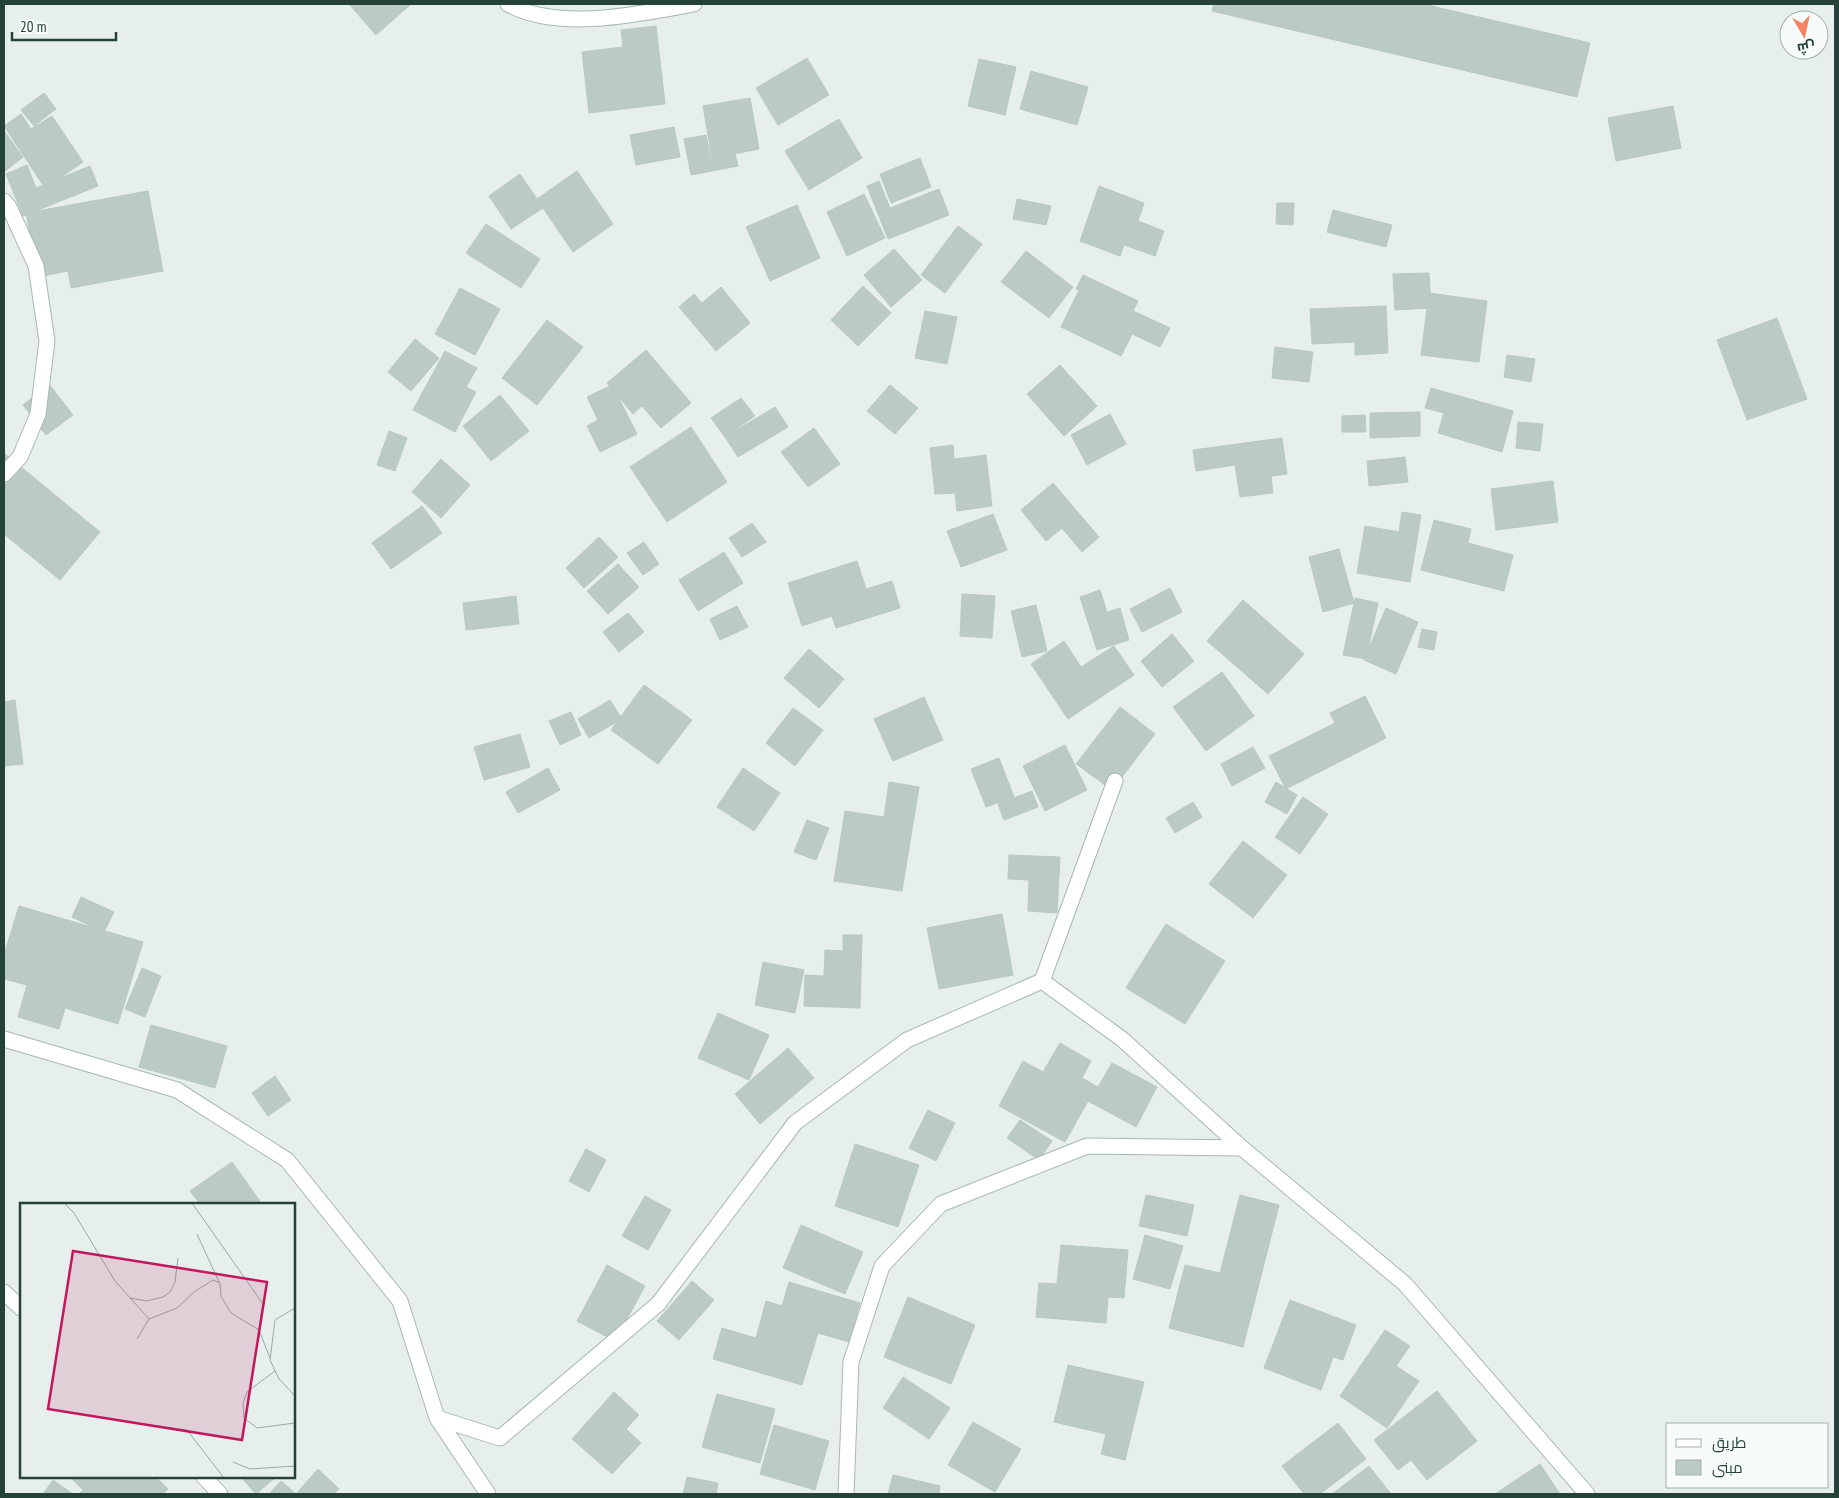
<svg xmlns="http://www.w3.org/2000/svg" width="1839" height="1498" font-family="'PT Sans Narrow',Cairo,sans-serif">
  <style>
    .building { fill: #bbcac4; stroke: #b8c9c2 }
    .lines { fill: none; stroke-linecap: round; stroke-linejoin: round }
    .street-casing { stroke: #a8b8b2; stroke-width: 17 }
    .street { stroke: #fff; stroke-width: 15 }
    .inset-road { fill: none; stroke: #98aaa4; stroke-width: 1 }
    .view { fill: #c2185b; fill-opacity: 0.15; stroke: #c2185b; stroke-width: 2.5 }
    .inset-edge { fill: none; stroke: #24423a; stroke-width: 2.5 }
  </style>
  <rect width="100%" height="100%" fill="#e6efeb"/>
  <path class="building" d="M 349,4 L 408,4 L 410,5 L 376,35 Z
    M 1214,4 L 1423,4 L 1590,43 L 1577,97 L 1212,11 Z
    M 656,26 L 665,104 L 589,113 L 582,52 L 623,47 L 621,30 Z
    M 807,58 L 829,95 L 778,125 L 756,88 Z
    M 979,59 L 1016,67 L 1005,115 L 968,106 Z
    M 1031,71 L 1088,87 L 1077,125 L 1020,109 Z
    M 44,93 L 56,109 L 34,126 L 21,110 Z
    M 750,98 L 759,149 L 712,158 L 703,106 Z
    M 1673,106 L 1681,148 L 1616,161 L 1608,118 Z
    M 21,114 L 31,129 L 52,116 L 83,162 L 45,188 L 4,126 Z
    M 839,119 L 862,158 L 809,190 L 785,151 Z
    M 674,127 L 680,157 L 636,165 L 630,135 Z
    M 4,131 L 23,157 L 4,172 Z
    M 706,135 L 711,159 L 735,154 L 738,166 L 691,175 L 684,139 Z
    M 920,158 L 931,187 L 891,203 L 880,174 Z
    M 27,165 L 36,188 L 90,166 L 98,186 L 23,216 L 6,174 Z
    M 577,171 L 613,224 L 573,252 L 543,208 L 511,229 L 489,196 L 520,174 L 537,199 Z
    M 879,181 L 890,208 L 939,189 L 949,215 L 888,239 L 867,186 Z
    M 1099,186 L 1144,203 L 1138,221 L 1164,231 L 1155,256 L 1124,245 L 1120,256 L 1080,241 Z
    M 148,191 L 163,271 L 71,288 L 68,271 L 38,277 L 26,213 Z
    M 864,194 L 885,238 L 847,256 L 827,212 Z
    M 1017,199 L 1051,206 L 1046,225 L 1013,219 Z
    M 1277,203 L 1294,203 L 1293,225 L 1276,224 Z
    M 797,205 L 820,258 L 770,281 L 746,227 Z
    M 1333,210 L 1392,225 L 1386,247 L 1327,232 Z
    M 486,224 L 540,259 L 521,288 L 466,253 Z
    M 958,226 L 982,244 L 945,293 L 921,275 Z
    M 894,249 L 922,280 L 891,307 L 864,275 Z
    M 1026,251 L 1073,287 L 1049,318 L 1001,282 Z
    M 1429,273 L 1431,308 L 1395,310 L 1393,274 Z
    M 1083,275 L 1138,301 L 1133,311 L 1170,328 L 1160,347 L 1132,334 L 1121,356 L 1061,327 L 1079,290 L 1076,289 Z
    M 863,286 L 891,313 L 858,346 L 831,320 Z
    M 721,287 L 750,323 L 716,351 L 679,307 L 694,294 L 702,303 Z
    M 460,288 L 500,309 L 475,355 L 435,334 Z
    M 1429,293 L 1487,301 L 1479,362 L 1421,355 Z
    M 1386,306 L 1388,353 L 1355,355 L 1355,342 L 1312,344 L 1310,309 Z
    M 925,311 L 957,317 L 947,364 L 915,358 Z
    M 1777,318 L 1807,399 L 1747,420 L 1717,340 Z
    M 547,320 L 583,347 L 537,405 L 502,378 Z
    M 415,339 L 439,358 L 411,391 L 388,372 Z
    M 1275,347 L 1313,352 L 1309,382 L 1272,378 Z
    M 646,350 L 691,403 L 661,428 L 642,406 L 633,414 L 607,383 Z
    M 445,351 L 477,368 L 466,387 L 476,392 L 455,432 L 413,410 Z
    M 1507,355 L 1535,359 L 1531,382 L 1504,377 Z
    M 1060,365 L 1097,406 L 1064,436 L 1027,394 Z
    M 49,384 L 73,415 L 46,435 L 23,405 Z
    M 612,385 L 637,434 L 600,452 L 587,426 L 598,420 L 587,397 Z
    M 890,385 L 918,408 L 895,434 L 867,411 Z
    M 1431,388 L 1513,411 L 1502,452 L 1438,433 L 1444,413 L 1425,408 Z
    M 500,395 L 529,431 L 491,461 L 463,426 Z
    M 741,398 L 755,416 L 725,437 L 711,418 Z
    M 775,407 L 788,427 L 738,457 L 725,437 Z
    M 1420,412 L 1420,436 L 1370,438 L 1370,413 Z
    M 1110,414 L 1126,444 L 1087,465 L 1071,435 Z
    M 1365,415 L 1366,432 L 1342,432 L 1342,416 Z
    M 1518,422 L 1543,424 L 1540,451 L 1516,448 Z
    M 691,427 L 727,482 L 667,522 L 630,467 Z
    M 814,428 L 840,464 L 808,487 L 781,452 Z
    M 389,431 L 407,438 L 395,471 L 377,465 Z
    M 1282,438 L 1287,474 L 1271,476 L 1273,493 L 1240,497 L 1235,465 L 1196,471 L 1193,450 Z
    M 953,445 L 954,459 L 986,455 L 992,506 L 957,511 L 955,493 L 935,494 L 930,448 Z
    M 4,453 L 100,532 L 60,580 L 4,534 Z
    M 1405,457 L 1408,482 L 1369,486 L 1367,461 Z
    M 441,459 L 470,485 L 441,518 L 412,492 Z
    M 1553,481 L 1558,522 L 1496,530 L 1491,489 Z
    M 1053,483 L 1099,537 L 1082,552 L 1062,528 L 1046,541 L 1021,510 Z
    M 422,506 L 442,533 L 391,569 L 372,543 Z
    M 1402,512 L 1421,515 L 1410,582 L 1357,573 L 1365,526 L 1399,532 Z
    M 993,514 L 1007,550 L 961,567 L 947,531 Z
    M 1434,520 L 1471,529 L 1468,543 L 1513,555 L 1504,591 L 1421,570 Z
    M 752,523 L 766,542 L 742,557 L 729,538 Z
    M 599,537 L 618,557 L 584,588 L 566,568 Z
    M 644,542 L 659,564 L 643,575 L 627,553 Z
    M 1339,549 L 1354,603 L 1323,612 L 1309,557 Z
    M 724,552 L 743,583 L 698,611 L 679,580 Z
    M 857,561 L 866,589 L 892,581 L 900,608 L 836,628 L 832,616 L 802,626 L 788,583 Z
    M 618,564 L 639,587 L 608,614 L 587,591 Z
    M 1170,588 L 1182,612 L 1142,632 L 1130,609 Z
    M 1100,590 L 1107,612 L 1120,608 L 1129,640 L 1097,650 L 1080,597 Z
    M 962,594 L 995,596 L 992,638 L 960,636 Z
    M 516,596 L 519,624 L 466,630 L 463,603 Z
    M 1355,598 L 1378,603 L 1366,659 L 1343,655 Z
    M 1243,600 L 1304,654 L 1268,694 L 1207,641 Z
    M 1036,605 L 1047,651 L 1022,657 L 1011,611 Z
    M 737,606 L 748,627 L 720,640 L 710,619 Z
    M 1386,608 L 1418,622 L 1396,674 L 1364,660 Z
    M 628,613 L 644,632 L 619,652 L 603,632 Z
    M 1422,629 L 1437,632 L 1434,650 L 1418,647 Z
    M 1172,634 L 1194,661 L 1162,687 L 1141,661 Z
    M 1064,641 L 1081,667 L 1114,646 L 1134,675 L 1068,719 L 1031,664 Z
    M 809,649 L 844,679 L 819,708 L 784,678 Z
    M 1222,672 L 1254,716 L 1206,751 L 1173,707 Z
    M 644,685 L 692,720 L 658,764 L 611,730 Z
    M 1365,696 L 1386,738 L 1286,789 L 1269,756 L 1335,723 L 1330,713 Z
    M 924,697 L 943,740 L 893,761 L 874,719 Z
    M 15,700 L 23,764 L 4,766 L 4,702 Z
    M 610,700 L 622,719 L 589,738 L 578,719 Z
    M 1120,707 L 1155,734 L 1112,790 L 1076,764 Z
    M 793,708 L 823,730 L 795,766 L 766,743 Z
    M 571,712 L 581,735 L 560,745 L 549,721 Z
    M 520,734 L 530,767 L 484,780 L 474,747 Z
    M 1065,745 L 1087,790 L 1045,811 L 1023,766 Z
    M 1253,747 L 1265,768 L 1232,786 L 1221,764 Z
    M 999,758 L 1014,797 L 986,807 L 971,769 Z
    M 548,768 L 560,790 L 518,813 L 506,792 Z
    M 743,768 L 780,793 L 754,831 L 717,807 Z
    M 889,782 L 919,787 L 902,891 L 834,881 L 845,811 L 884,817 Z
    M 1276,782 L 1297,795 L 1287,814 L 1265,802 Z
    M 1032,791 L 1038,807 L 1004,820 L 998,804 Z
    M 1303,797 L 1328,814 L 1300,854 L 1275,837 Z
    M 1193,802 L 1202,817 L 1175,833 L 1166,818 Z
    M 807,820 L 829,828 L 816,860 L 794,852 Z
    M 1243,841 L 1287,875 L 1253,918 L 1209,884 Z
    M 1009,855 L 1060,857 L 1057,913 L 1028,911 L 1029,880 L 1008,879 Z
    M 81,897 L 114,912 L 104,932 L 72,917 Z
    M 19,906 L 143,942 L 118,1024 L 65,1008 L 59,1029 L 18,1017 L 27,985 L 4,979 L 4,955 Z
    M 1002,914 L 1013,975 L 939,989 L 927,928 Z
    M 1166,924 L 1225,961 L 1185,1024 L 1126,988 Z
    M 843,935 L 862,935 L 860,1008 L 804,1006 L 805,975 L 824,976 L 825,950 L 843,951 Z
    M 763,962 L 804,970 L 795,1013 L 755,1005 Z
    M 142,968 L 161,976 L 145,1017 L 125,1009 Z
    M 718,1013 L 769,1035 L 749,1080 L 698,1058 Z
    M 151,1025 L 227,1046 L 215,1088 L 139,1067 Z
    M 1060,1043 L 1091,1061 L 1082,1078 L 1098,1087 L 1112,1063 L 1157,1087 L 1136,1127 L 1088,1101 L 1065,1142 L 999,1106 L 1023,1061 L 1043,1072 Z
    M 788,1048 L 814,1078 L 760,1124 L 735,1094 Z
    M 275,1076 L 291,1100 L 268,1116 L 252,1093 Z
    M 928,1110 L 955,1123 L 936,1161 L 909,1148 Z
    M 1020,1120 L 1052,1141 L 1039,1160 L 1007,1138 Z
    M 855,1144 L 919,1165 L 898,1227 L 835,1206 Z
    M 586,1149 L 606,1160 L 589,1192 L 569,1181 Z
    M 232,1162 L 262,1204 L 200,1204 L 190,1191 Z
    M 1146,1195 L 1194,1205 L 1187,1236 L 1139,1226 Z
    M 1240,1195 L 1279,1205 L 1243,1347 L 1169,1328 L 1185,1265 L 1220,1273 Z
    M 645,1196 L 671,1210 L 648,1250 L 622,1236 Z
    M 801,1225 L 863,1252 L 845,1294 L 783,1268 Z
    M 1145,1235 L 1183,1246 L 1170,1289 L 1133,1279 Z
    M 1061,1245 L 1128,1250 L 1124,1298 L 1108,1297 L 1106,1323 L 1036,1317 L 1039,1283 L 1057,1284 Z
    M 607,1265 L 645,1286 L 615,1341 L 577,1321 Z
    M 692,1281 L 714,1300 L 679,1340 L 657,1321 Z
    M 789,1282 L 860,1303 L 849,1342 L 818,1333 L 802,1385 L 713,1359 L 722,1328 L 756,1338 L 766,1301 L 782,1306 Z
    M 908,1297 L 975,1325 L 951,1384 L 884,1357 Z
    M 1290,1300 L 1356,1325 L 1343,1360 L 1333,1357 L 1321,1390 L 1264,1368 Z
    M 1385,1330 L 1410,1346 L 1396,1366 L 1419,1381 L 1387,1428 L 1340,1396 Z
    M 1068,1365 L 1144,1382 L 1125,1460 L 1101,1454 L 1106,1434 L 1054,1422 Z
    M 903,1377 L 950,1408 L 929,1439 L 883,1408 Z
    M 1437,1391 L 1477,1441 L 1427,1480 L 1411,1460 L 1398,1470 L 1374,1440 Z
    M 614,1392 L 639,1415 L 626,1429 L 641,1443 L 612,1474 L 572,1439 Z
    M 717,1394 L 775,1409 L 760,1463 L 702,1447 Z
    M 973,1422 L 1021,1449 L 995,1492 L 948,1465 Z
    M 1338,1423 L 1366,1459 L 1320,1494 L 1304,1494 L 1282,1466 Z
    M 774,1425 L 829,1441 L 815,1490 L 760,1474 Z
    M 1540,1464 L 1560,1494 L 1495,1494 Z
    M 1369,1466 L 1391,1494 L 1332,1494 Z
    M 318,1469 L 339,1489 L 334,1494 L 269,1494 L 281,1481 L 296,1494 Z
    M 893,1475 L 940,1486 L 939,1494 L 888,1494 Z
    M 70,1477 L 156,1477 L 168,1489 L 163,1494 L 79,1494 L 83,1490 Z
    M 241,1477 L 276,1477 L 256,1494 Z
    M 687,1477 L 718,1483 L 716,1494 L 683,1494 Z
    M 53,1480 L 73,1494 L 43,1494 Z"/>
  <g class="lines">
    <g class="street-casing">
      <path id="street" d="M 508,4 C 558,32 640,14 694,4
        M 4,201 L 9,207 L 36,266 L 47,341 L 38,414 L 20,457 L 4,474
        M 1042,981 L 1122,1039 L 1242,1148 L 1405,1284 L 1587,1494
        M 4,1039 L 177,1090 L 287,1160 L 400,1301 L 437,1418 L 500,1438 L 658,1304 L 795,1123 L 907,1040 L 1042,981 L 1115,781
        M 4,1292 L 21,1308
        M 437,1418 L 488,1494
        M 204,1477 L 220,1494
        M 846,1494 L 851,1362 L 882,1266 L 941,1204 L 1087,1146 L 1242,1148"/>
    </g>
    <use href="#street" class="street"/>
  </g>
  <g transform="translate(20 1203)">
    <rect width="275" height="275" fill="#e6efeb"/>
    <path class="inset-road" d="M 44,0 L 54,10 L 95,78 L 129,116M 172,0 L 243,101 L 239,127M 177,31 L 199,79M 110,95 L 127,98 L 143,94 L 150,89 L 155,79 L 158,55M 275,105 L 255,117 L 250,157 L 259,176 L 275,193M 117,136 L 129,116 L 157,105 L 174,89 L 193,77 L 200,80 L 201,93 L 211,110 L 239,127 L 250,155M 255,168 L 227,189 L 223,200 L 224,215 L 237,225 L 275,220M 115,220 L 167,227 L 204,275M 213,259 L 230,266 L 275,263"/>
    <path class="view" d="M 53,48 L 247,79 L 222,237 L 28,206 Z"/>
    <rect width="275" height="275" class="inset-edge"/>
  </g>
  <rect width="1839" height="1498" fill="none" stroke="#24423a" stroke-width="10"/>
  <rect x="1666" y="1423" width="162" height="65" fill="#f7fbf9" stroke="#a3b1ad"/>
  <rect x="1676" y="1439" width="25" height="8" fill="#ffffff" stroke="#a3b1ad"/>
  <text x="1712" y="1448" font-size="15" fill="#24423a">طريق</text>
  <rect x="1676" y="1460" width="25" height="15" fill="#bbcac4" stroke="#a3b1ad"/>
  <text x="1712" y="1473" font-size="15" fill="#24423a">مبنى</text>
  <g transform="translate(1804 35) rotate(171)"><circle r="24" fill="#f7fbf9" stroke="#a3b1ad"/>
  <path d="M0-4L9 19L0 12L-9 19Z" fill="#f4845f"/>
  <text y="-8" font-size="14" font-weight="bold" text-anchor="middle" fill="#24423a">ش</text>
  </g>
  <path d="M12 32v8h104v-8" fill="none" stroke="#24423a" stroke-width="2.5"/>
  <text x="20" y="32" font-size="15" fill="#24423a" stroke="#f7fbf9" stroke-width="4" paint-order="stroke">20 m</text>
</svg>
